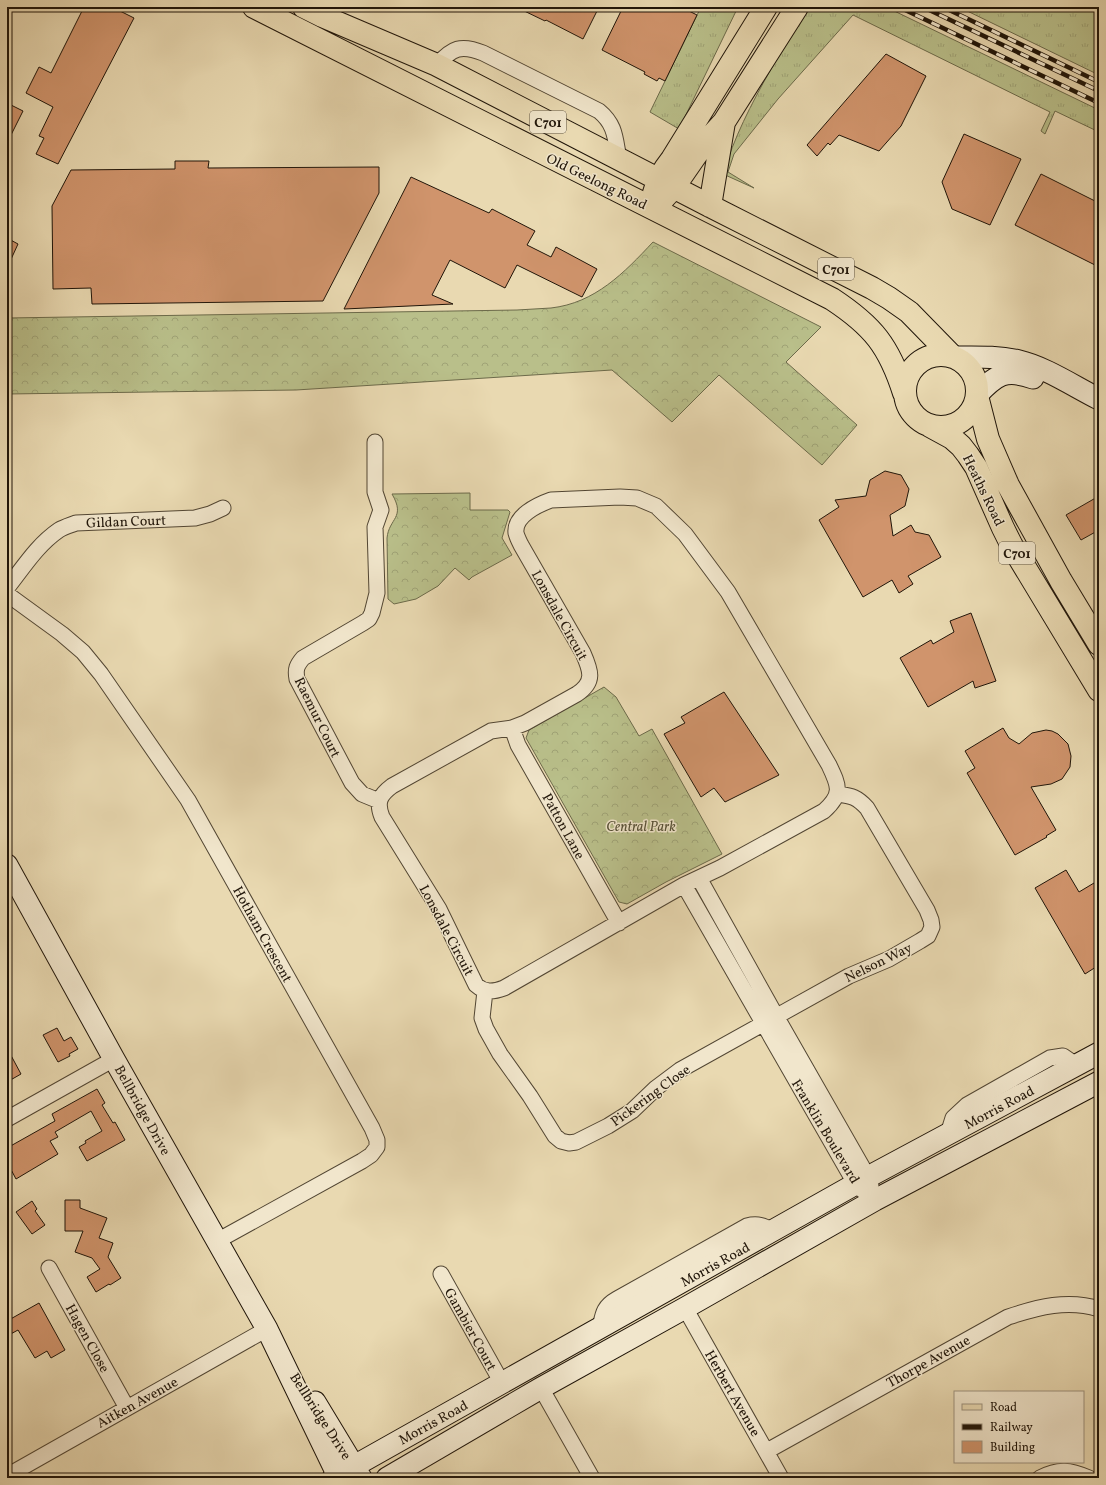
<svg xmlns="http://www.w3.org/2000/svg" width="1106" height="1485" font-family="Vollkorn,serif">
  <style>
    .grass { fill: url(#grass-tufts); stroke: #6c6a4a }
    .forest { fill: url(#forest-crowns); stroke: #6c6a4a }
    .building { fill: #d0946c; stroke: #201509 }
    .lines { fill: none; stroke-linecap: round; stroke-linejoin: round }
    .street-casing { stroke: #524633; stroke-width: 17 }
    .secondary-casing { stroke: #201509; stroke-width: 23 }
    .primary-casing { stroke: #201509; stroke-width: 24 }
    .street { stroke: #f1e6cc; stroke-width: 15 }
    .secondary { stroke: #f1e6cc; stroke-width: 21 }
    .primary { stroke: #e9d9b1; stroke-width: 22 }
    .rail-casing { stroke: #201509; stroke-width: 4.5 }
    .rail { stroke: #f1e6cc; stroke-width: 3; stroke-dasharray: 9; stroke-linecap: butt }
    .labels { text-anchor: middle; stroke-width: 3; stroke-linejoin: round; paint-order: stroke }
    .shield { fill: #f1e6cc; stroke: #5f5444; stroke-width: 1 }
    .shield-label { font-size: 13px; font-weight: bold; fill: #201509 }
    .street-label { font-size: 14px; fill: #201509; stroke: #f1e6cc }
    .park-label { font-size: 14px; font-style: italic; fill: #565036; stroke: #f1e6cc }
  </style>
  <defs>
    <pattern id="grass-tufts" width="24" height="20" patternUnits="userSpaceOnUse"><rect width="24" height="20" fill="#b9bf8a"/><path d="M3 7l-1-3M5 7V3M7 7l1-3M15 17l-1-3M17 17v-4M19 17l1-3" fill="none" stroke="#9fa376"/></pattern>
    <pattern id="forest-crowns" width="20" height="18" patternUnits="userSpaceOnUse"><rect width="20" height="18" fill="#b9bf8a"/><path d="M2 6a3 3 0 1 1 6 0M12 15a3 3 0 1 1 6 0" fill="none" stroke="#9fa376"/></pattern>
  </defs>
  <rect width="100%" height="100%" fill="#e9d9b1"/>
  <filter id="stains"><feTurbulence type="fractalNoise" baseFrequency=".005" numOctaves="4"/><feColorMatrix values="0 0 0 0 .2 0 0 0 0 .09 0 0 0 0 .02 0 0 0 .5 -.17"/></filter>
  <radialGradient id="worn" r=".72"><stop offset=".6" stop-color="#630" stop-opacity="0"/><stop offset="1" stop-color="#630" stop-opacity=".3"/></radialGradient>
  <path class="grass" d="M 701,7 L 738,7 L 679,129 L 650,112 Z
    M 806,7 L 886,7 L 1099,110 L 1099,132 L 1055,111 L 1045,134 L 1041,131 L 1050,112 L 853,15 L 778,99 L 734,154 L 728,172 L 754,188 L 723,174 C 734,138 751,104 770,71 C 781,49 793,28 806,7 Z
    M 959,7 L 1099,7 L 1099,75 Z"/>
  <path class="forest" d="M 653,242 L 821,327 L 786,362 L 857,425 L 822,465 L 719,375 L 672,422 L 612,370 L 296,390 L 7,394 L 7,318 L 517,310 C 528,309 540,309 551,308 C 595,303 624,273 653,242 Z
    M 470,493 L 470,510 L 508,510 L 510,512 L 502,538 L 512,555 L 472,577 L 469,580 L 455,568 L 438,586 L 416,599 L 394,604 L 388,599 L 387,538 C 389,518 406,518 392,494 Z
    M 604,687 L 616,697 L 639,736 L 652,729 L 722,854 L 666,882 L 627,904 L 619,902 L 526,738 L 529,730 Z"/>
  <path class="building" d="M 84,7 L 112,7 L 134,18 L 58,164 L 36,154 L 44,138 L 39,136 L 53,107 L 26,93 L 39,67 L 51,73 Z
    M 516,7 L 599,7 L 583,39 L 546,20 L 545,21 Z
    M 623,7 L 681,7 L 697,15 L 665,81 L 659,78 L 657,81 L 644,74 L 645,72 L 602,50 Z
    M 886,54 L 926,76 L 901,126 L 879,151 L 839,135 L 830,145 L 828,143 L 817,156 L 807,145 Z
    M 7,103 L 23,111 L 7,143 Z
    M 964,134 L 1021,159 L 990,225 L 952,209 L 942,182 Z
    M 175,161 L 209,161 L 208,168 L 379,167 L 379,193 L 323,301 L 92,304 L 91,288 L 53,289 L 52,206 L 71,170 L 175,169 Z
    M 1041,174 L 1099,203 L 1099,267 L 1015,225 Z
    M 411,177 L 489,213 L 492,209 L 535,231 L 527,245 L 551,257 L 556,247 L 597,269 L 582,297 L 517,265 L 505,288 L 450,260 L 432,295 L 453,304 L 344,309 Z
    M 7,238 L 18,244 L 7,268 Z
    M 885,471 L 901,475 L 909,489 L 905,506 L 890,515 L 893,536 L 911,525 L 915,532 L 929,535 L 941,557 L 908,576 L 913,584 L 899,593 L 892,580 L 863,597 L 819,520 L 839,507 L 835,500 L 866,496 L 870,480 Z
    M 1099,496 L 1099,530 L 1081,540 L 1066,515 Z
    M 971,613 L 996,681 L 975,688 L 973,681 L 928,707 L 900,658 L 931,640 L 933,644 L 954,632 L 950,621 Z
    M 724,692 L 779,775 L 725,802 L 714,788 L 701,797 L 664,734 L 685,723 L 681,717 Z
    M 1003,728 L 1009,738 L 1019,744 L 1032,733 L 1046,730 L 1052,731 L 1058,734 L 1068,744 L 1071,756 L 1070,767 L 1062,779 L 1051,784 L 1031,787 L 1056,830 L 1046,836 L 1047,837 L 1015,855 L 967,773 L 975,768 L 965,751 Z
    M 1066,870 L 1079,892 L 1099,880 L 1099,965 L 1085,974 L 1035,888 Z
    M 57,1028 L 64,1041 L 71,1037 L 78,1049 L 69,1054 L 70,1056 L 58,1062 L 43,1035 Z
    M 7,1048 L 21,1074 L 7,1082 Z
    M 97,1089 L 105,1103 L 102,1105 L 113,1123 L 115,1122 L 125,1140 L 87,1161 L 79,1147 L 86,1143 L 85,1141 L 102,1131 L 91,1111 L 55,1132 L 58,1137 L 50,1141 L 58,1154 L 16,1179 L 7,1162 L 7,1148 L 55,1121 L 52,1114 Z
    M 65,1200 L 80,1200 L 80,1208 L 107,1218 L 99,1238 L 113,1243 L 108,1257 L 121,1278 L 110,1285 L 109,1284 L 96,1292 L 87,1277 L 100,1269 L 92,1258 L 75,1252 L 83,1231 L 65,1231 Z
    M 32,1201 L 37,1209 L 35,1211 L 45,1225 L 32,1234 L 16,1212 Z
    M 39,1303 L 65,1350 L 51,1358 L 47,1351 L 35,1358 L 18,1330 L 7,1336 L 7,1321 Z"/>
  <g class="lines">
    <g class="street-casing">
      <path id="street" d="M 437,65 C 452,48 461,44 483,53 L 599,111 C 616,125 615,139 619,159
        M 375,442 L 375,492 L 381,510 L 375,527 L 377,593 L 372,613 L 369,619 L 363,623 L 303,658 C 297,665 295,669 297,679 L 352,783 L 362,794 L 379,801
        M 620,497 L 637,498 L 656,506 L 685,534 L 728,592 L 829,765 C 839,786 843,794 824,811 L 720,868 L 684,885 L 504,988 C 493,992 485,993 476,985 L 439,909 L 382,817 C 376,802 380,795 392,786 L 491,731 L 512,728 L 525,723 L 577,694 C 595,682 591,671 583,653 L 521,545 C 519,541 517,537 516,533 C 514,516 537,505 551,500 Z
        M 7,588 C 23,568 37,545 59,530 C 64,527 71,525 76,523 L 195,518 L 210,514 L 223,508
        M 7,594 L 62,634 L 83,652 L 101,674 L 188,800 L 372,1128 L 377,1140 L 377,1147 L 371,1155 L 362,1161 L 217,1241
        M 512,728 L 518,745 L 619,923
        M 699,878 L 776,1016 L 868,1177 L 871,1186
        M 684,885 L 856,1185 L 875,1200
        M 485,991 L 482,1018 L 486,1029 L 500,1054 L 530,1096 L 555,1136 L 561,1141 L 569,1143 L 576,1142 L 608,1126 L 632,1111 L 656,1088 L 680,1070 L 849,976 L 889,959 L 920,941 L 928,936 L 932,927 L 931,920 L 927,910 L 867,808 C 857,797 852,796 838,794
        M 7,1119 L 114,1059
        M 948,1134 L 953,1118 L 967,1105 L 1050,1058 L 1063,1056 L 1076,1065
        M 49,1268 L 127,1408
        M 441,1274 L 502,1383
        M 685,1308 L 781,1478
        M 600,1328 C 603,1314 603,1307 617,1299 L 747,1226 C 758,1223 764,1226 774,1231
        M 541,1388 L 592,1478
        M 767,1451 L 1008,1317 C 1038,1307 1068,1299 1099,1309
        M 7,1476 L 267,1329
        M 1040,1478 C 1059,1468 1070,1470 1089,1478"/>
    </g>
    <g class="secondary-casing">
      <path id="secondary" d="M 955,357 C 976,357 998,356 1019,361 C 1045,367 1075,387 1099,399
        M 977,395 C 996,375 1005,368 1033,378
        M 7,865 L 114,1059 L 267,1329 L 339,1478
        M 315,1402 L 361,1478
        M 333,1478 L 868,1177 L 1099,1053
        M 387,1478 L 541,1388 L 685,1308 L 875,1200 L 1099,1082"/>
    </g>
    <g class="primary-casing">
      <path id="primary" d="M 254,7 L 832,299 C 873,326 889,346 904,393
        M 304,7 L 322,16 L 437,65 L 710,206 L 872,288 L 889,298 L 909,312 L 953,357
        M 654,193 C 657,180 664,169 672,159 L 766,7
        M 664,198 L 674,187 L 703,145 L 724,122 L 797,7
        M 710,206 L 724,122
        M905 391a36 36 0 1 1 72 0a36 36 0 1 1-72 0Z
        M 977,396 L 988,439 L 1008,485 L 1061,581 L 1099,644
        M 930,426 L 952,438 L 961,446 L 968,455 L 976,467 L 1003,528 L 1012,546 L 1099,690"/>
    </g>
    <use href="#street" class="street"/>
    <use href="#secondary" class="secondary"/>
    <use href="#primary" class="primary"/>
    <g class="rail-casing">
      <path id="rail" d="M 899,7 L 1099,103
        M 923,7 L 1099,91
        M 943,7 L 1099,82"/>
    </g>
    <use href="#rail" class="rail"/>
  </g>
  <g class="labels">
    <g class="shield">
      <rect x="530" y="111" width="36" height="22" rx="3"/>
      <rect x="818" y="258" width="36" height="22" rx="3"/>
      <rect x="999" y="542" width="36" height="22" rx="3"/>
    </g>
    <g class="shield-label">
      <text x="548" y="127">C701</text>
      <text x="836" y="274">C701</text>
      <text x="1017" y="558">C701</text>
    </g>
    <g class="street-label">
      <text transform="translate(597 181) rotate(26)" y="5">Old Geelong Road</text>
      <text transform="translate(984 490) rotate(64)" y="5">Heaths Road</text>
      <text transform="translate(126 521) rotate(-2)" y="5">Gildan Court</text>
      <text transform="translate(560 615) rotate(61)" y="5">Lonsdale Circuit</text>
      <text transform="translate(318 717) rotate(64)" y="5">Raemur Court</text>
      <text transform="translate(564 826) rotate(61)" y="5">Patton Lane</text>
      <text transform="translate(447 930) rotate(62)" y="5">Lonsdale Circuit</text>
      <text transform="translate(263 934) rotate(61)" y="5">Hotham Crescent</text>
      <text transform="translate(878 962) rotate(-26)" y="5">Nelson Way</text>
      <text transform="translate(650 1095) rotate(-36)" y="5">Pickering Close</text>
      <text transform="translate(999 1107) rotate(-28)" y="5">Morris Road</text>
      <text transform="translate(143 1110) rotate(61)" y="5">Bellbridge Drive</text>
      <text transform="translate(826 1131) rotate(59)" y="5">Franklin Boulevard</text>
      <text transform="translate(715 1264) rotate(-29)" y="5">Morris Road</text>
      <text transform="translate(471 1329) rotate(61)" y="5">Gambier Court</text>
      <text transform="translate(88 1338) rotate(61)" y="5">Hagen Close</text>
      <text transform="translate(928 1361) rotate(-29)" y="5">Thorpe Avenue</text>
      <text transform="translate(733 1393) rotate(60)" y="5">Herbert Avenue</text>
      <text transform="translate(137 1402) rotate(-29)" y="5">Aitken Avenue</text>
      <text transform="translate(321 1416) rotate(57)" y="5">Bellbridge Drive</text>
      <text transform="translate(433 1422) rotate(-29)" y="5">Morris Road</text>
    </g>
    <g class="park-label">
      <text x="641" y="831">Central Park</text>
    </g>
  </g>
  <rect width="1106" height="1485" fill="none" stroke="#e9d9b1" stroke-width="24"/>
  <rect x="8" y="8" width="1090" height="1469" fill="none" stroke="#201509" stroke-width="2"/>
  <rect x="12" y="12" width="1082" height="1461" fill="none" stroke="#201509"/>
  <rect x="954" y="1391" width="130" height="72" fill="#f1e6cc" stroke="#9d927e"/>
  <rect x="962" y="1404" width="20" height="6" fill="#e9d9b1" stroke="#9d927e"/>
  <text x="990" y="1411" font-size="12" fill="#201509">Road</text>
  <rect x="962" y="1424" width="20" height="6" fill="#201509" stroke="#9d927e"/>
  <text x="990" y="1431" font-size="12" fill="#201509">Railway</text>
  <rect x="962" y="1441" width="20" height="12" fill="#d0946c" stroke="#9d927e"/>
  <text x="990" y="1451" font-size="12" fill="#201509">Building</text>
  <rect width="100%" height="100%" filter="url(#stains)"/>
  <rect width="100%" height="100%" fill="url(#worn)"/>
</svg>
